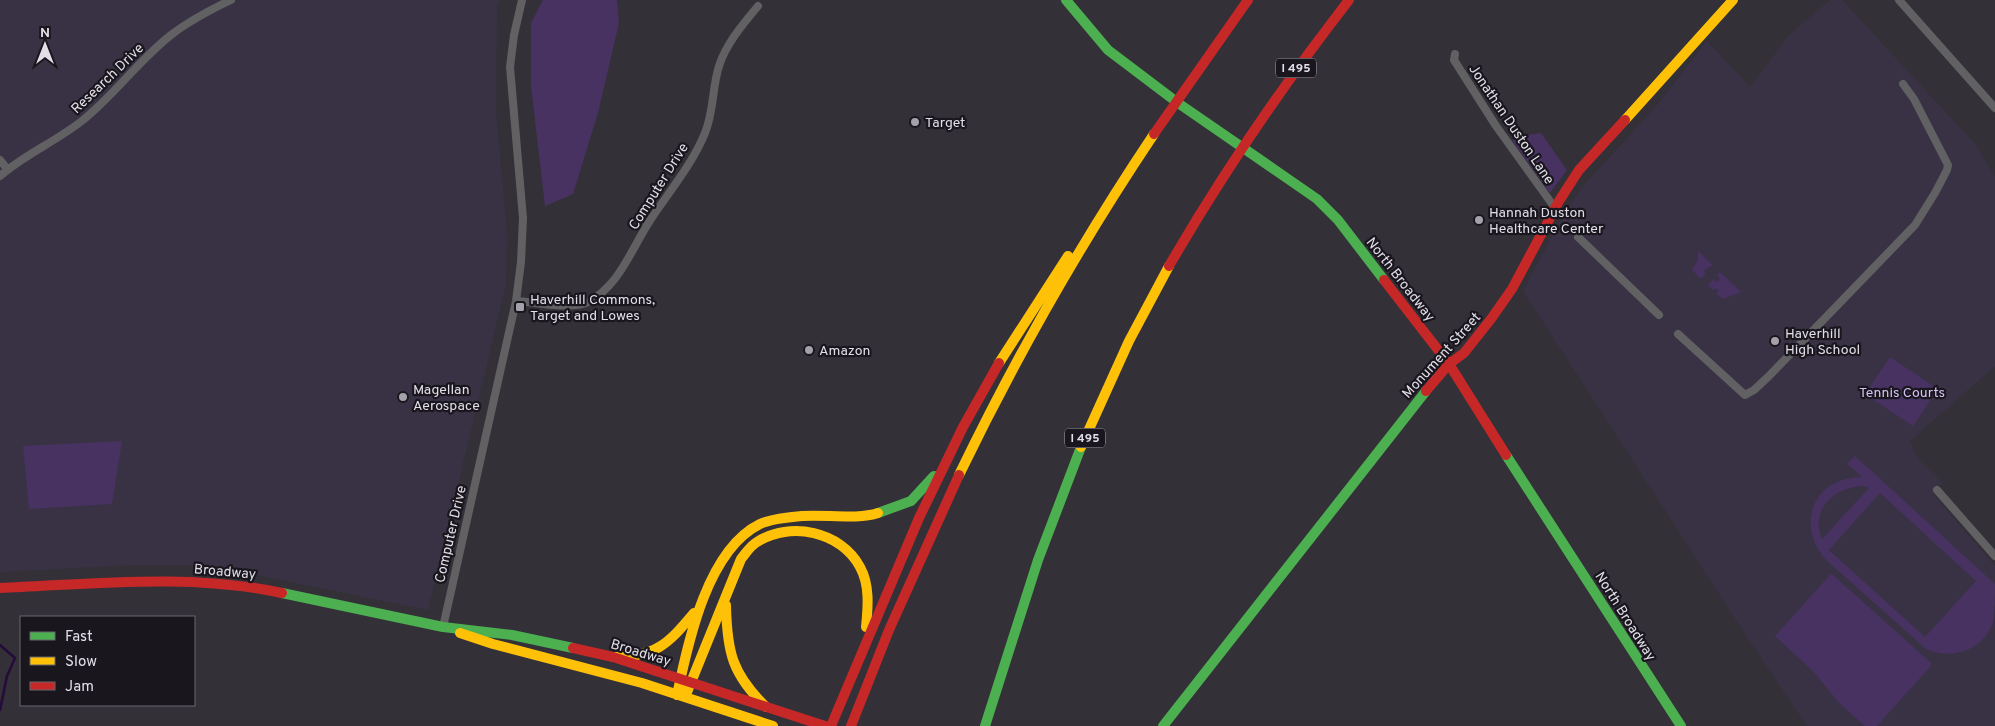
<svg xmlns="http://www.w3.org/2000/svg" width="1995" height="726" font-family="Overpass,sans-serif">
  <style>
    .built { fill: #393244 }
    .green { fill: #473261; fill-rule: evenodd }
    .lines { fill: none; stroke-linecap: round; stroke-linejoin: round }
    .stream { stroke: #240b3b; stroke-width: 2.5 }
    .street { stroke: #616062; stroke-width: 8 }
    .fast { stroke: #4caf50; stroke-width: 10 }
    .slow { stroke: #ffc107; stroke-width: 10 }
    .jam { stroke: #c62828; stroke-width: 10 }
    .poi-dot { fill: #a5a1aa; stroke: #19161d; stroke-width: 2 }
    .labels { text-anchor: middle; stroke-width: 4.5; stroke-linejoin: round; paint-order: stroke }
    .shield { fill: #19161d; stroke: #a6a2ab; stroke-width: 1 }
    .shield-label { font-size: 12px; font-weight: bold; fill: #e2dee8 }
    .street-label { font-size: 14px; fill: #e2dee8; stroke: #19161d }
    .poi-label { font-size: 14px; fill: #e2dee8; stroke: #19161d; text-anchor: start }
    .park-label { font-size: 14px; fill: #d6c2f5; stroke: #19161d }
  </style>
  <rect width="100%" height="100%" fill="#333038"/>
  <path class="built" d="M 0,0 L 500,0 L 497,5 L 496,111 L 507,235 L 506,284 L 428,610 L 207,565 L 130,565 L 0,572 Z
    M 1830,0 L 1842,0 L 1976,145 L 1995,177 L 1995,366 L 1910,441 L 1918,459 L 1942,483 L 1933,494 L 1995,566 L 1995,726 L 1807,726 L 1749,640 L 1523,291 L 1559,223 L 1581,188 L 1654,109 L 1707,41 L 1750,87 L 1790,34 Z"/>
  <path class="green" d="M 543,0 L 617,0 L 619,23 L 598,113 L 573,194 L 545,206 L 531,86 L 531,23 Z
    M 1541,133 L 1567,170 L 1550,193 L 1512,140 L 1527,135 Z
    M 1698,251 L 1713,265 L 1704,270 L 1705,275 L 1701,279 L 1692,270 L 1698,259 Z
    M 1720,272 L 1741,292 L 1723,299 L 1716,293 L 1719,291 L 1716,288 L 1713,290 L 1708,285 L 1714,279 L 1716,282 L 1719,281 L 1720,278 L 1717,276 Z
    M 1890,357 L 1938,389 L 1913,426 L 1865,394 Z
    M 122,441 L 112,504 L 29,509 L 23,446 Z
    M 1855,456 L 1995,584 C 1995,596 1995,610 1993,622 C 1984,650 1952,661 1926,649 L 1826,560 C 1795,525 1813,477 1862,477 L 1847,464 ZM 1864,486 L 1869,488 L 1822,539 C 1809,509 1836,486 1864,486 ZM 1880,493 L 1976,581 L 1925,637 L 1829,550 Z
    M 1830,575 L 1833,575 L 1931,663 L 1931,666 L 1877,726 L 1865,726 L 1840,704 L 1813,671 L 1775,636 Z"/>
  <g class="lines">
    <path class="stream" d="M 0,645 L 15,658 L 7,676 L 0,710"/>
    <path class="street" d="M 1899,0 L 1995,108
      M 1455,54 L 1454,60 L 1496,126 L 1555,208
      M 0,160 L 8,170
      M 0,176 C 25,154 57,141 83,120 C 115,94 139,60 171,35 C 189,21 210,10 231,0
      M 1578,237 L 1659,315
      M 516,301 C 533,302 573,310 588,302 C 619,286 631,250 649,222 C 668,193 692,165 705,133 C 714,111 712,88 719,66 C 726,44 743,24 758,6
      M 1678,334 L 1745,395 L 1754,390 L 1769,376 L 1915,225 L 1935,193 L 1947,170 L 1948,165 L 1914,99 L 1903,84
      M 1937,490 L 1995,556
      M 443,627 L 516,301 L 521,262 L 523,218 L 510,67 L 514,35 L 522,0"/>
    <path class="fast" d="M 1066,0 L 1108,50 L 1178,103 L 1317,199 L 1338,220 L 1384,280
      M 1506,455 L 1681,726
      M 878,513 L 911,501 L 934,476
      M 282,593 L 443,627 L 512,635 L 573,648
      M 985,726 L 1038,560 L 1081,447
      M 1163,726 L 1426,391"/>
    <path class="slow" d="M 1625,120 L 1733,0
      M 999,363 L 1068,256
      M 1081,447 L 1129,341 L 1169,266
      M 959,475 C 1016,357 1081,243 1154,134
      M 726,605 C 727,652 732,674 766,707
      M 460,633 L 493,644 L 642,683 L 773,726
      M 613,657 C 656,657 668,644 694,613
      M 677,695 C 688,643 707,550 760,524 C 771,519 790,517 802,516 C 825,514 857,520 878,513
      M 685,697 L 741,559 C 746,553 750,546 757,542 C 790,521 841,531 860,567 C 870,585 868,607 866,627"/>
    <path class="jam" d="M 1154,134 L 1248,0
      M 1169,266 C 1223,173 1283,85 1349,0
      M 1384,280 L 1449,364 L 1506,455
      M 1426,391 L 1449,364 L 1464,353 L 1491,319 L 1512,289 L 1559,201 L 1579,170 L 1625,120
      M 0,588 C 94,584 190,573 282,593
      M 573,648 L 613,657 L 825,726
      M 831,726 L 919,518 L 963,427 L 999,363
      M 851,726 L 889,630 L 959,475"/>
  </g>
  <g class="poi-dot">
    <circle cx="915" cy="122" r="5"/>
    <circle cx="1479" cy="220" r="5"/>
    <rect x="515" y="302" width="10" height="10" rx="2.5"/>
    <circle cx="1775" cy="341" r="5"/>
    <circle cx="809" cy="350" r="5"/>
    <circle cx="403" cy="397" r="5"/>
  </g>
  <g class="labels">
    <g class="shield">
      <rect x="1276" y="58.5" width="40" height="19" rx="4"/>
      <rect x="1065" y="428.5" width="40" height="19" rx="4"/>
    </g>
    <g class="shield-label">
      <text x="1296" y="72">I 495</text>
      <text x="1085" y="442">I 495</text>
    </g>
    <g class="street-label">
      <text transform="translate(107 78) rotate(-44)" y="5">Research Drive</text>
      <text transform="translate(1512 124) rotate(56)" y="5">Jonathan Duston Lane</text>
      <text transform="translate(658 186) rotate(-58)" y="5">Computer Drive</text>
      <text transform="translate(1401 279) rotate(52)" y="5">North Broadway</text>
      <text transform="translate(1441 355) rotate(-48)" y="5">Monument Street</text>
      <text transform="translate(450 534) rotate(-77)" y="5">Computer Drive</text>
      <text transform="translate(225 571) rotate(5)" y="5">Broadway</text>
      <text transform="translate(1626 616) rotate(58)" y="5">North Broadway</text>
      <text transform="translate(641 652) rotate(17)" y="5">Broadway</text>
    </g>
    <g class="poi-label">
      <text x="925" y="127">Target</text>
      <text x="1489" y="217">Hannah Duston<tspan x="1489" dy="16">Healthcare Center</tspan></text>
      <text x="530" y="304">Haverhill Commons,<tspan x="530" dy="16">Target and Lowes</tspan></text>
      <text x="1785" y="338">Haverhill<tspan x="1785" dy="16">High School</tspan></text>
      <text x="819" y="355">Amazon</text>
      <text x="413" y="394">Magellan<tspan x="413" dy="16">Aerospace</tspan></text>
    </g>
    <g class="park-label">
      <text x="1902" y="397">Tennis Courts</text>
    </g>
  </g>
  <rect x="20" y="616" width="175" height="90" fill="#19161d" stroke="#69666e"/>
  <rect x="30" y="632" width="25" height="8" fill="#4caf50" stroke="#69666e"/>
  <text x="65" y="641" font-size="15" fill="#e2dee8">Fast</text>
  <rect x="30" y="657" width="25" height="8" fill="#ffc107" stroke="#69666e"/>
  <text x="65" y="666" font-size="15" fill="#e2dee8">Slow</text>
  <rect x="30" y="682" width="25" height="8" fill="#c62828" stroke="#69666e"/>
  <text x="65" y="691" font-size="15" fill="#e2dee8">Jam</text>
  <g transform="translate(45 45)" stroke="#19161d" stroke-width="4" paint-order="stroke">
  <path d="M0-4L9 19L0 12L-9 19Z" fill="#e2dee8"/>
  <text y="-8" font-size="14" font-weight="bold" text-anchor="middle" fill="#e2dee8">N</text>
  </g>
</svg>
